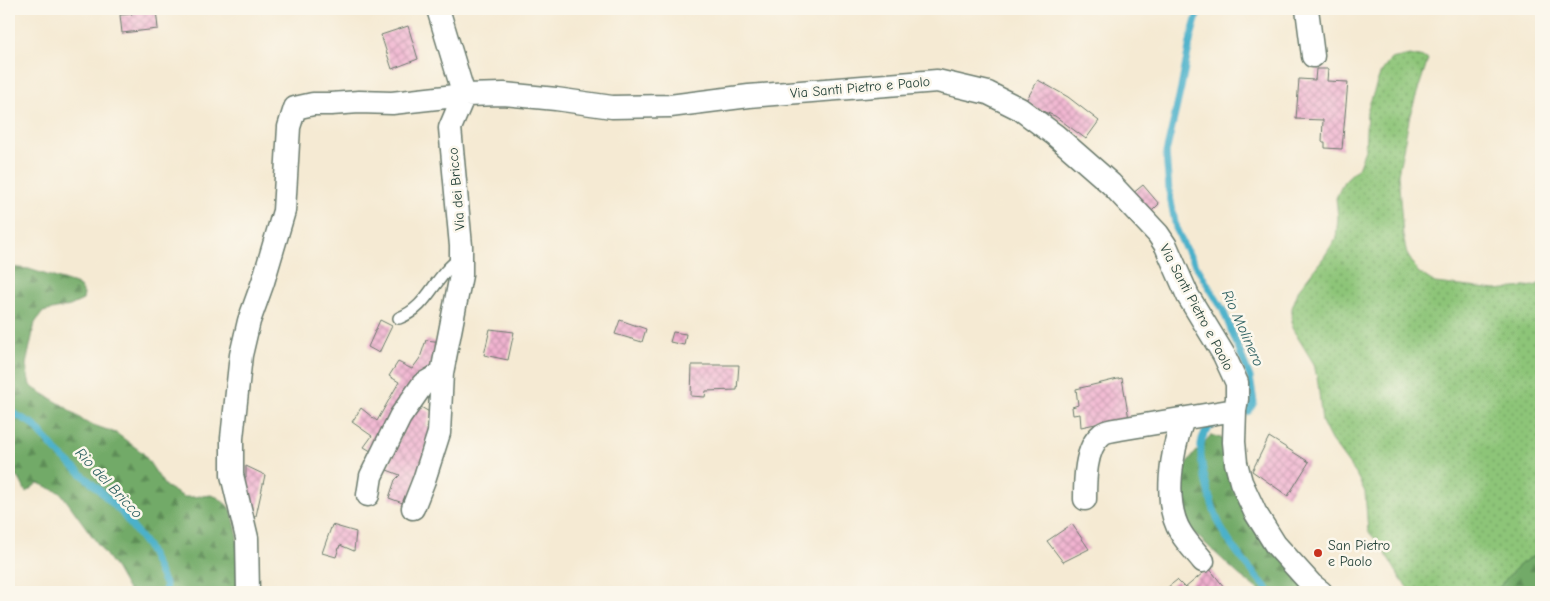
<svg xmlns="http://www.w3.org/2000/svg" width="1550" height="601" font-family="'Comic Neue',sans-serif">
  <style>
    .grass { fill: url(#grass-dots); stroke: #568156 }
    .forest { fill: url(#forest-firs); stroke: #48744e }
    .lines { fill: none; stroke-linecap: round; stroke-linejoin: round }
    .stream { stroke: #4bb1ca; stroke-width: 7 }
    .building { fill: url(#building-cross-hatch) }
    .service-casing { stroke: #6a7a6c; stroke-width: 14 }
    .minor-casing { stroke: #6a7a6c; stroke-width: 25 }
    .service { stroke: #fff; stroke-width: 11 }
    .minor { stroke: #fff; stroke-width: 22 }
    .poi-dot { fill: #c8321e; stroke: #fbf7ec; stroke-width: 2 }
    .labels { text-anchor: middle; stroke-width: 5; stroke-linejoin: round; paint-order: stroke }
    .street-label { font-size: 14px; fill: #1f3d34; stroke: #fbf7ec }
    .poi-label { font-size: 14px; fill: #1f3d34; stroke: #fbf7ec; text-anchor: start }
    .water-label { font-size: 15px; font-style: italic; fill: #2c6061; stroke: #fbf7ec }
  </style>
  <defs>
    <pattern id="grass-dots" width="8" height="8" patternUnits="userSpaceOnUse" patternTransform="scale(1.25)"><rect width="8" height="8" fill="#8dc578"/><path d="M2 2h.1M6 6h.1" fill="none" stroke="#73a163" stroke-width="1.8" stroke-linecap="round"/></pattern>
    <pattern id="forest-firs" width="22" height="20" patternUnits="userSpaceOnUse" patternTransform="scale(1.25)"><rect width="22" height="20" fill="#72aa68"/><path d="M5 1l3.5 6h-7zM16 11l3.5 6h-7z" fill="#5d8c56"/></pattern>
    <pattern id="building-cross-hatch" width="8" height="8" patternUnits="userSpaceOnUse" patternTransform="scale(1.25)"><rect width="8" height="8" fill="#f0adce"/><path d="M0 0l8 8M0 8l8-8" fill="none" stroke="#c28ea8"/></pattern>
  </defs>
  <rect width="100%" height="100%" fill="#fbf7ec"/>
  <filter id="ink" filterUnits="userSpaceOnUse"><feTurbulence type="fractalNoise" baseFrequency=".02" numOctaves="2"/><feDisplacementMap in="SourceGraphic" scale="10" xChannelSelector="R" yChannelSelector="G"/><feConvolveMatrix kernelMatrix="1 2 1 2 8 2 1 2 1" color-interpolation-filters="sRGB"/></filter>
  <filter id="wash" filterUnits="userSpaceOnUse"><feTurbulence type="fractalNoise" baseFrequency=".0096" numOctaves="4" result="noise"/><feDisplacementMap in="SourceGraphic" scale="20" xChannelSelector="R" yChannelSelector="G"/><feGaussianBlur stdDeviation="1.12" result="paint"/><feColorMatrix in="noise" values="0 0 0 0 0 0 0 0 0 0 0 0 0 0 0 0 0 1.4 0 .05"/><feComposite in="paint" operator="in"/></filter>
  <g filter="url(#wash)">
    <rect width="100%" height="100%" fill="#f5ead3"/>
    <path class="grass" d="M 1410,55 L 1428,59 L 1410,115 L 1398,174 L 1403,236 L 1407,254 L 1418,272 L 1435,283 L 1496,290 L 1534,286 L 1541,283 L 1541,553 C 1521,560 1508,575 1496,592 L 1411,592 L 1402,581 L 1381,546 L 1368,531 L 1365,492 L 1356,474 L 1331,440 L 1322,422 L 1318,383 L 1314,364 L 1292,328 L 1292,308 L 1299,289 L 1324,257 L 1336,238 L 1338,218 L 1336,198 L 1344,181 L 1358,168 L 1365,150 L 1367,111 L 1380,74 L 1391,59 Z"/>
    <path class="forest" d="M 9,267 L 29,269 L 75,284 L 80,287 L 84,294 L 83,300 L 70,306 L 43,312 L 35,323 L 27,360 L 26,366 L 30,385 L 35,389 L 64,406 L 85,422 L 116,433 L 143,453 L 165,486 L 177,493 L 184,497 L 191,497 L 211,495 L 217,497 L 227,505 L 232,511 L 237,532 L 238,592 L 129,592 L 116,569 L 61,493 L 38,483 L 26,492 L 20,480 L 9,472 Z
      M 1211,435 L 1224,439 L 1307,592 L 1261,592 L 1238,574 L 1191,530 L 1181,504 L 1182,480 L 1188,461 Z
      M 1541,553 L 1541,592 L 1496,592 C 1508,575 1521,560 1541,553 Z"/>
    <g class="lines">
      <path class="stream" d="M 1199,9 L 1191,37 L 1181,88 L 1166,153 L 1169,191 L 1176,228 L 1184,246 L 1223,310 L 1250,377 L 1254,402 L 1249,411 L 1238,415
        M 9,411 L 33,424 L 56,451 L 96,487 L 121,512 L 147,546 L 166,586 L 165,592
        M 1220,421 C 1212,426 1205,429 1202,439 C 1196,460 1215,520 1227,538 C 1239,557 1255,575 1270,592"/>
    </g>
    <g id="blocks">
      <path class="building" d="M 132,9 L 156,9 L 158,29 L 122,33 L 120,15 L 132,14 Z
        M 408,26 L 418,59 L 392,69 L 381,35 Z
        M 1316,69 L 1328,69 L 1327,81 L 1348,82 L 1342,149 L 1325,148 L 1325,142 L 1322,142 L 1323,120 L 1296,119 L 1299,79 L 1315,80 Z
        M 1038,80 L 1068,97 L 1099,121 L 1086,139 L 1055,116 L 1024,104 Z
        M 1143,185 L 1159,204 L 1150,213 L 1132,194 Z
        M 380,320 L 392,326 L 379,353 L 368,347 Z
        M 620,320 L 646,329 L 642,342 L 615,334 Z
        M 490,329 L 514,332 L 508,360 L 484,355 Z
        M 673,332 L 686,334 L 684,345 L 670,342 Z
        M 426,340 L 442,342 L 433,372 L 376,454 L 364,447 L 372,436 L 352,422 L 361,408 L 377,421 L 399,382 L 389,376 L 398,362 L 412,369 L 420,358 Z
        M 692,365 L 739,365 L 737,390 L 706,391 L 705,397 L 691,396 Z
        M 1122,378 L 1129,419 L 1105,422 L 1081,427 L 1080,414 L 1073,415 L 1072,407 L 1078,405 L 1076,389 Z
        M 414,403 L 431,413 L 426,425 L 432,429 L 408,505 L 389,498 L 395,480 L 400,475 L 387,470 Z
        M 1269,437 L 1309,462 L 1288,496 L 1252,471 Z
        M 246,466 L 265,475 L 256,516 L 244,517 L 237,480 L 246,477 Z
        M 1072,524 L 1089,549 L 1063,562 L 1047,541 Z
        M 332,525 L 356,532 L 354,551 L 340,545 L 336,557 L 322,553 Z
        M 1209,568 L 1228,592 L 1173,592 L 1168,587 L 1177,580 L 1185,588 Z"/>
    </g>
  </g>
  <g filter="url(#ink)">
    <use href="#blocks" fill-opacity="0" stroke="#6a7a6c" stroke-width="1"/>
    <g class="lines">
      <g class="service-casing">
        <path id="service" d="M 399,318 C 423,309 430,289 446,271 C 450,266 455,262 460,258"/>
      </g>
      <g class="minor-casing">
        <path id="minor" d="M 1307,9 L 1313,56
          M 1183,419 C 1172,450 1162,503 1181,533 C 1187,543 1196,552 1203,561
          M 368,495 L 371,476 L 400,417 L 423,384 L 442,373 L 461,275 L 461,246 L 450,128 L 464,95 L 438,9
          M 1085,499 C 1085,481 1085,448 1101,435 C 1105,431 1114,430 1120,429 L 1235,410
          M 413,508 L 424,480 L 439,433 L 442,373
          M 248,592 L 247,538 L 232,475 L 232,438 L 241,355 L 249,321 L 263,282 L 284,211 L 289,127 L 295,108 L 313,104 L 331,104 L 359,102 L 392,103 L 464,95 L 504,94 L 556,99 L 612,107 L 670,106 L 749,96 L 937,81 L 988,93 L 1020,109 L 1055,135 L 1111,184 L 1158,234 L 1166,246 L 1188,296 L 1224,355 L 1237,383 L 1237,399 L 1235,410 L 1234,442 L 1236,463 L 1241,482 L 1255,512 L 1275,544 L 1312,585 L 1321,592"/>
      </g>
      <use href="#service" class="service"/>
      <use href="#minor" class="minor"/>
    </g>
  </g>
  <circle class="poi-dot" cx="1318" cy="553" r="5"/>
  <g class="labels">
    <g class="street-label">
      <text transform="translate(860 87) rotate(-5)" y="5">Via Santi Pietro e Paolo</text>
      <text transform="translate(456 189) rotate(-95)" y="5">Via dei Bricco</text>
      <text transform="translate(1197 307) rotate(62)" y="5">Via Santi Pietro e Paolo</text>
    </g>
    <g class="poi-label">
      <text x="1328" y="550">San Pietro<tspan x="1328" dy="16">e Paolo</tspan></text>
    </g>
    <g class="water-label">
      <text transform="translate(1243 328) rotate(66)" y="5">Rio Molinero</text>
      <text transform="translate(109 483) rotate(47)" y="5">Rio del Bricco</text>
    </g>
  </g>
  <rect width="1550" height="601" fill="none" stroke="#fbf7ec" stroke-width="30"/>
</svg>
